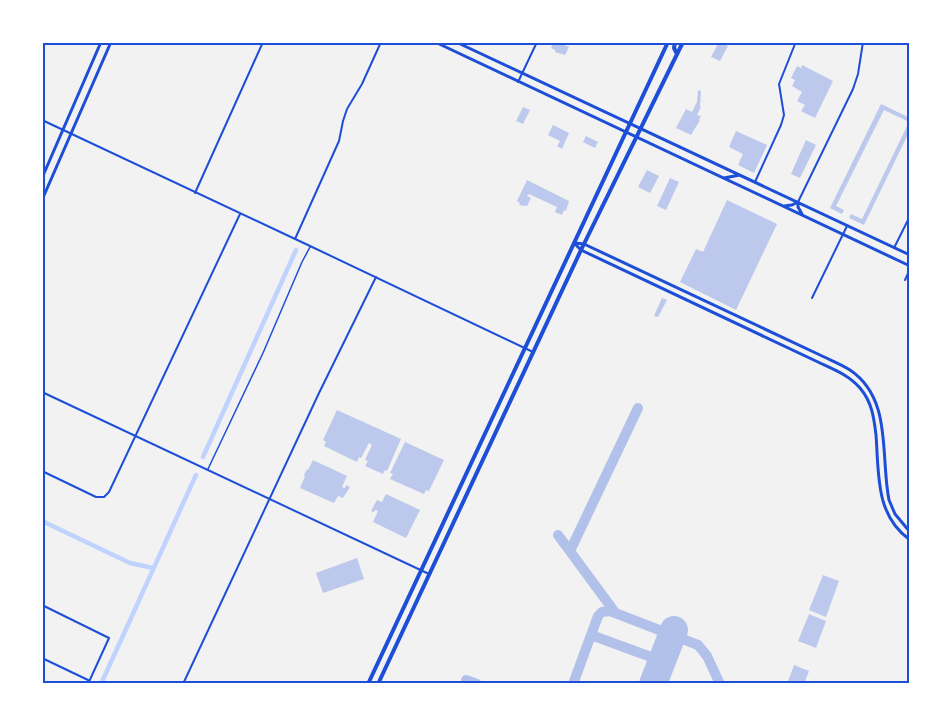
<svg xmlns="http://www.w3.org/2000/svg" width="952" height="726" font-family="'PT Serif',serif">
  <style>
    .lines { fill: none; stroke-linecap: round; stroke-linejoin: round }
    .canal { stroke: #bfd3fe; stroke-width: 4.5 }
    .taxiway { stroke: #b2c1ea; stroke-width: 10 }
    .runway { stroke: #b2c1ea; stroke-width: 28 }
    .building { fill: #bdc9ec }
    .service { stroke: #1d4ed8; stroke-width: 1.5 }
    .minor { stroke: #1d4ed8; stroke-width: 2 }
    .tertiary { stroke: #1d4ed8; stroke-width: 3 }
    .secondary { stroke: #1d4ed8; stroke-width: 3 }
    .primary { stroke: #1d4ed8; stroke-width: 4 }
    .neatline { fill: none; stroke: #1d4ed8; stroke-width: 2 }
  </style>
  <rect width="100%" height="100%" fill="#f2f2f2"/>
  <g class="lines">
    <path class="canal" d="M 203,457 L 296,250
      M 42,521 L 130,563 L 153,568
      M 101,684 L 196,475"/>
    <path class="taxiway" d="M 558,535 L 614,611
      M 570,551 L 638,408
      M 591,635 L 662,661
      M 466,680 L 477,684
      M 573,684 L 598,616 L 602,612 L 610,611 L 698,645 L 707,656 L 720,684"/>
    <path class="runway" d="M 653,684 L 674,630"/>
  </g>
  <path class="building" d="M 554,42 L 566,42 L 564,45 L 569,47 L 565,55 L 555,52 L 555,50 L 551,48 Z
    M 719,42 L 728,46 L 720,61 L 711,57 Z
    M 802,65 L 833,81 L 815,118 L 801,111 L 805,105 L 797,101 L 802,92 L 792,86 L 795,80 L 791,78 L 797,66 L 801,68 Z
    M 698,90 L 701,91 L 700,107 L 701,107 L 697,115 L 701,116 L 699,120 L 700,120 L 691,135 L 676,128 L 686,109 L 692,112 L 697,102 Z
    M 881,104 L 910,118 L 910,130 L 864,225 L 849,218 L 851,214 L 862,219 L 909,122 L 884,110 L 836,206 L 844,210 L 842,214 L 830,208 Z
    M 523,107 L 530,110 L 523,124 L 516,121 Z
    M 553,125 L 569,133 L 562,149 L 557,146 L 560,141 L 548,135 Z
    M 736,131 L 767,145 L 754,173 L 738,165 L 743,154 L 729,147 Z
    M 586,136 L 598,142 L 595,148 L 583,142 Z
    M 806,140 L 816,145 L 800,178 L 791,174 Z
    M 647,170 L 659,176 L 650,193 L 638,187 Z
    M 670,178 L 679,182 L 666,210 L 657,206 Z
    M 527,180 L 569,201 L 566,211 L 564,210 L 562,215 L 555,212 L 557,207 L 529,194 L 527,196 L 531,198 L 527,206 L 519,205 L 520,203 L 517,201 Z
    M 727,200 L 777,224 L 736,310 L 680,282 L 696,249 L 703,252 Z
    M 662,298 L 667,300 L 658,317 L 654,316 Z
    M 337,410 L 401,439 L 387,471 L 385,470 L 383,474 L 365,466 L 368,461 L 365,460 L 372,445 L 369,443 L 361,458 L 359,457 L 357,462 L 324,446 L 326,442 L 323,440 Z
    M 405,442 L 444,460 L 429,491 L 426,490 L 424,494 L 390,479 L 393,474 L 390,473 Z
    M 313,460 L 347,476 L 342,487 L 345,488 L 346,485 L 350,487 L 343,498 L 338,496 L 334,503 L 300,488 L 305,476 L 304,475 L 307,469 L 308,470 Z
    M 386,494 L 420,510 L 406,538 L 373,522 L 378,511 L 375,510 L 374,512 L 371,511 L 377,500 L 382,502 Z
    M 357,558 L 364,579 L 323,593 L 316,573 Z
    M 823,575 L 839,581 L 826,617 L 809,610 Z
    M 809,614 L 826,621 L 816,648 L 798,641 Z
    M 794,665 L 809,671 L 804,684 L 787,684 Z"/>
  <g class="lines">
    <path class="service" d="M 208,469 L 263,353 L 302,262 L 310,247"/>
    <path class="minor" d="M 518,82 L 537,42
      M 42,120 L 310,246 L 533,352
      M 755,182 L 781,125 L 784,115 L 779,84 L 795,44
      M 195,193 L 263,42
      M 798,202 L 853,89 L 858,74 L 863,42
      M 295,239 L 339,141 L 343,121 L 347,109 L 362,84 L 381,42
      M 894,248 L 910,216
      M 905,280 L 910,269
      M 812,298 L 847,226
      M 42,392 L 429,574
      M 42,471 L 96,497 L 104,497 L 109,492 L 240,214
      M 42,605 L 109,638 L 88,684
      M 42,658 L 88,680
      M 183,684 L 319,393 L 376,277"/>
    <path class="tertiary" d="M 574,243 L 581,250 L 818,362 C 833,369 849,375 860,388 C 872,402 874,418 876,435 C 879,474 875,515 910,540
      M 575,243 L 584,244 L 820,355 C 830,360 841,364 850,370 C 893,399 880,456 889,500 L 895,514 L 910,532"/>
    <path class="secondary" d="M 435,42 L 910,266
      M 456,42 L 910,255
      M 42,178 L 101,42
      M 724,178 L 740,175
      M 42,200 L 111,42
      M 798,202 L 798,207 L 802,214
      M 784,206 L 792,205 L 798,202"/>
    <path class="primary" d="M 675,42 L 674,48 L 677,54
      M 368,684 L 668,42
      M 378,684 L 581,250 L 683,42"/>
  </g>
  <rect width="952" height="726" fill="none" stroke="#ffffff" stroke-width="87"/>
  <rect x="44" y="44" width="864" height="638" class="neatline"/>
</svg>
